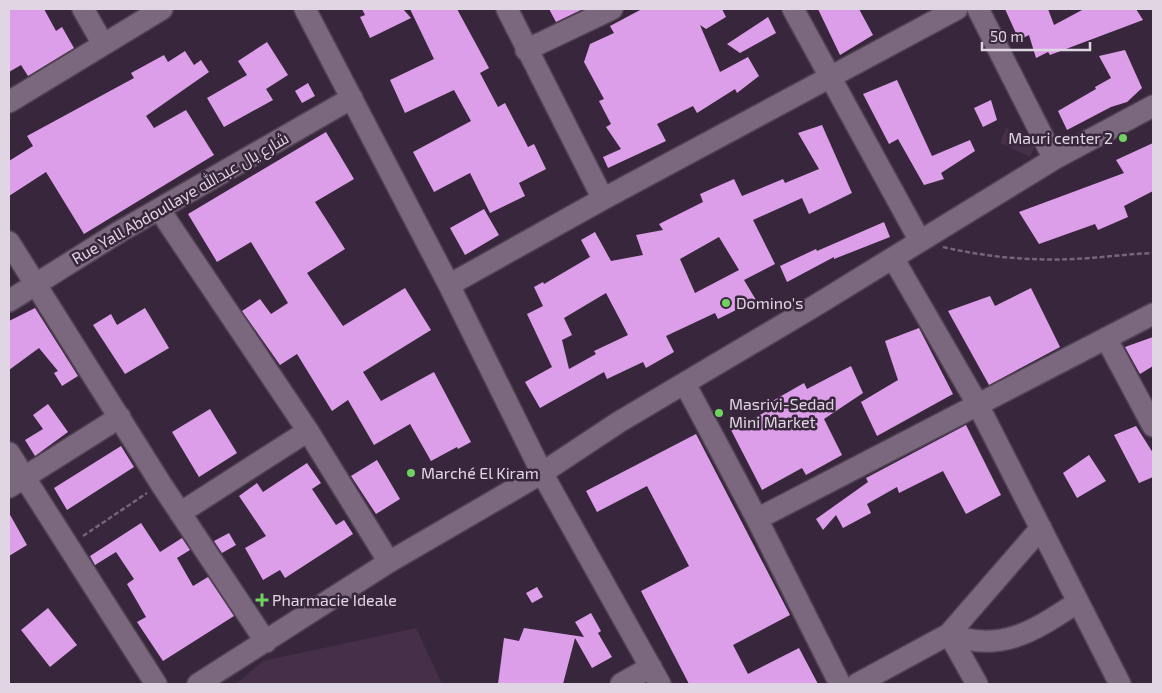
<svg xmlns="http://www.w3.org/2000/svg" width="1162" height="693" font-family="'Exo 2',Cairo,sans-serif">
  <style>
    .built { fill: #452f49 }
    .building { fill: #dd9ee9; fill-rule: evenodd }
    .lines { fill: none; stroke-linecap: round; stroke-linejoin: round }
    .minor-casing { stroke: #514354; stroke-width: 24 }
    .path { stroke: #746577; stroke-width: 2.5; stroke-dasharray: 5 2.5; stroke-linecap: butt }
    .minor { stroke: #7b677e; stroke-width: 21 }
    .poi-dot { fill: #6fd360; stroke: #38273c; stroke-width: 2 }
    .labels { text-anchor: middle; stroke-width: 5; stroke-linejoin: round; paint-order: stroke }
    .poi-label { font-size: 16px; fill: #e0d5e2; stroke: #38273c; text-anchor: start }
    .street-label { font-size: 16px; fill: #e0d5e2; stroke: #38273c }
  </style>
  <rect width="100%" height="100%" fill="#38273c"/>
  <path class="built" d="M 1006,128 L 1036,144 L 1030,157 L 1000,143 Z
    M 416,628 L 442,684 L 236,684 L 263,661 Z"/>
  <path class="building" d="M 9,9 L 44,9 L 56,31 L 62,27 L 74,48 L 28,76 L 21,65 L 9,72 Z
    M 362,9 L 403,9 L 411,18 L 370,38 L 360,17 L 365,15 Z
    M 410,9 L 457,9 L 489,68 L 480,73 L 498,107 L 505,103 L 528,147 L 534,144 L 546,169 L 519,183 L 525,196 L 490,213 L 470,173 L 434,192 L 413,152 L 471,121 L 454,90 L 405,113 L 390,80 L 434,59 Z
    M 549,9 L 583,9 L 556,22 Z
    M 642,9 L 722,9 L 726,17 L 706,29 L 700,25 L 720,72 L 748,57 L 759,76 L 737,93 L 735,89 L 697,113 L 693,106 L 657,124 L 666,141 L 608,168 L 603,157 L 621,149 L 606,127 L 611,124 L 599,101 L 604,99 L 584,62 L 590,44 L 614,33 L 610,26 Z
    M 818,9 L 859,9 L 873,35 L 840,55 Z
    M 1005,9 L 1048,9 L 1054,25 L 1084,9 L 1136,9 L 1143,20 L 1050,55 L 1048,52 L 1036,58 L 1029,35 L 1019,40 Z
    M 768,17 L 776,33 L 740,53 L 727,44 Z
    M 267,42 L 288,75 L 266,89 L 273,100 L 224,127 L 207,98 L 247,75 L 238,61 Z
    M 1125,50 L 1142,88 L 1127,102 L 1111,107 L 1067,130 L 1058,111 L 1096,89 L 1095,87 L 1111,78 L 1099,56 Z
    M 185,51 L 194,65 L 201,60 L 209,72 L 146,116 L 154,128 L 186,110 L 214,155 L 84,234 L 46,172 L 9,196 L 9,161 L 33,146 L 27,136 L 134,78 L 131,73 L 164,55 L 168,62 Z
    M 897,80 L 932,156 L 970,140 L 975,151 L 941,173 L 944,179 L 924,185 L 898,139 L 889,144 L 863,94 Z
    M 308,83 L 315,96 L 302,103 L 295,91 Z
    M 991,100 L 997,120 L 983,127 L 974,108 Z
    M 822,125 L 852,193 L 809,214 L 802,198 L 753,220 L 775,264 L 744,280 L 756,300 L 718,319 L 715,313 L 666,336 L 674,352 L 646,368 L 643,362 L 607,379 L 604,372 L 540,408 L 525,382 L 552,367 L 527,314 L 543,306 L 534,287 L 543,282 L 544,284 L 590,257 L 581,240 L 595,232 L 611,261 L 643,255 L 636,235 L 663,230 L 659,224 L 703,202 L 700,194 L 734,179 L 742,196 L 783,179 L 785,183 L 819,169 L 798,133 ZM 719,237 L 739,270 L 695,293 L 680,259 ZM 606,293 L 628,335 L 594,351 L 596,354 L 569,369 L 562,340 L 572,335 L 564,318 Z
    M 326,132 L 354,179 L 315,202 L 345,249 L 307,273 L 343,326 L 405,288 L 431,330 L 363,372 L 381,401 L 434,372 L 471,442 L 458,449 L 457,447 L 431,461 L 410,424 L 374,445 L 348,400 L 332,411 L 297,354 L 280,365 L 242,311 L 260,299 L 271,314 L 288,303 L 251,242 L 217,262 L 188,214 Z
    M 1153,143 L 1153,191 L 1124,206 L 1128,217 L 1098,230 L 1095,224 L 1039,244 L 1019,212 L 1124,173 L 1116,160 Z
    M 484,209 L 499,235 L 465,255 L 450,228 Z
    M 884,222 L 890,237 L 834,259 L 834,257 L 787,282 L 780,266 L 816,249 L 817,251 Z
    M 1031,288 L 1060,347 L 989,385 L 948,311 L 990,296 L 995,306 Z
    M 35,308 L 78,376 L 62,386 L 54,373 L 58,371 L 39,348 L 9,370 L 9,321 Z
    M 145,308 L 169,348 L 125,374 L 93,325 L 111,314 L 117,325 Z
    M 919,328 L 953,394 L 877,436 L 861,402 L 898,380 L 885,341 Z
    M 1153,337 L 1153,366 L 1140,374 L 1125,347 Z
    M 851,366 L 863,393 L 824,419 L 842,455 L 806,475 L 802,468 L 762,490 L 731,430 L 773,408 L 769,403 L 804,383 L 807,389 Z
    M 48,404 L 68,432 L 35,456 L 25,440 L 43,429 L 33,415 Z
    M 210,409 L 237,453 L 199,477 L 172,432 Z
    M 966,425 L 1001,495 L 966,514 L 943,471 L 899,493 L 897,487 L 867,504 L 871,513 L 843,528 L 836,515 L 823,530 L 816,519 L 868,482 L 866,478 Z
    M 1136,426 L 1153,453 L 1153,477 L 1139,483 L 1114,435 Z
    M 696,434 L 790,615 L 733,645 L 748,674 L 799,648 L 818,684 L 689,684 L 641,591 L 689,566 L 647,486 L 597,512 L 586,491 Z
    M 121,446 L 134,467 L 67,510 L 54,488 Z
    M 1089,455 L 1106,481 L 1077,498 L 1063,473 Z
    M 377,460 L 400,499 L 376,514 L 351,476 Z
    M 307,463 L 321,483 L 312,489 L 336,525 L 344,520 L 353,534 L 285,578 L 280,570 L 263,580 L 245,548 L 266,536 L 239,496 L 257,483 L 263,492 Z
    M 9,513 L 27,545 L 9,556 Z
    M 141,523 L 160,552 L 182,538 L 190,550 L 177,558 L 193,586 L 208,577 L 234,616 L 163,661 L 137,622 L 146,617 L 127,584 L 134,579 L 116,552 L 95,565 L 90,556 Z
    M 229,533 L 236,545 L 222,553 L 214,541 Z
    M 537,587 L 543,597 L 532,603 L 526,593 Z
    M 48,608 L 77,645 L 50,667 L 21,630 Z
    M 591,613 L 601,631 L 598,633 L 612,657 L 592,668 L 575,638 L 563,684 L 498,684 L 504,638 L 519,641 L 524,628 L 584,637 L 575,622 Z"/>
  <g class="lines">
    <g class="minor-casing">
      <path id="minor" d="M 83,9 L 103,44
        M 305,9 L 449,285 L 542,473 L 660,684
        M 507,9 L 603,199
        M 793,9 L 920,241
        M 978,9 L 1054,159
        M 526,50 L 612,9
        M 9,102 L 162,9
        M 159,209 L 308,431 L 389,562
        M 9,242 L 161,484 L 266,642
        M 893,258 L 978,405 L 1120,684
        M 449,285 L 603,199 L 957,9
        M 9,301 L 119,232 L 352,98
        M 1106,338 L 1153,426
        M 685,384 L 757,519 L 840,684
        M 9,453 L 156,684
        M 9,487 L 120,417
        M 180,513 L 308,431
        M 757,519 L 1153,314
        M 949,634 C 1001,654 1035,630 1078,602
        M 949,634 L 977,684
        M 198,684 L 389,562 L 542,473 L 619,422 L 813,307 L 1054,159 L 1153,106
        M 621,684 L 651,667
        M 857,684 L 949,634 L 1041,528"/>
    </g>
    <path class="path" d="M 943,247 C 986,257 1029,261 1073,259 C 1100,258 1126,254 1153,253
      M 83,536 L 147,493"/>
    <use href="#minor" class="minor"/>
  </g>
  <g class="poi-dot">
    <circle cx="1123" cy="138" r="5"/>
    <circle cx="726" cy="303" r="5"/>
    <circle cx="719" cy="413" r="5"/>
    <circle cx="411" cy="473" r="5"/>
    <path d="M259.5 592.5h5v5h5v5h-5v5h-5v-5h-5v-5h5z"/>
  </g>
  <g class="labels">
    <g class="poi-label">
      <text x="1113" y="144" text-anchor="end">Mauri center 2</text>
      <text x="736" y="309">Domino's</text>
      <text x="729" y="410">Masrivi-Sedad<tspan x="729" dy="18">Mini Market</tspan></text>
      <text x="421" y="479">Marché El Kiram</text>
      <text x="272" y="606">Pharmacie Ideale</text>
    </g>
    <g class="street-label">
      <text transform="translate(180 198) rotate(-30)" y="6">Rue Yall Abdoullaye شارع يال عبدالله</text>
    </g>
  </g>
  <rect width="1162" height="693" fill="none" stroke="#e0d5e2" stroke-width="20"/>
  <path d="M982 42v8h108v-8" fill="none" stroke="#e0d5e2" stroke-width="2.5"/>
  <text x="990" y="42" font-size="15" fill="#e0d5e2" stroke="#38273c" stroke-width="4" paint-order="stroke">50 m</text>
</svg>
